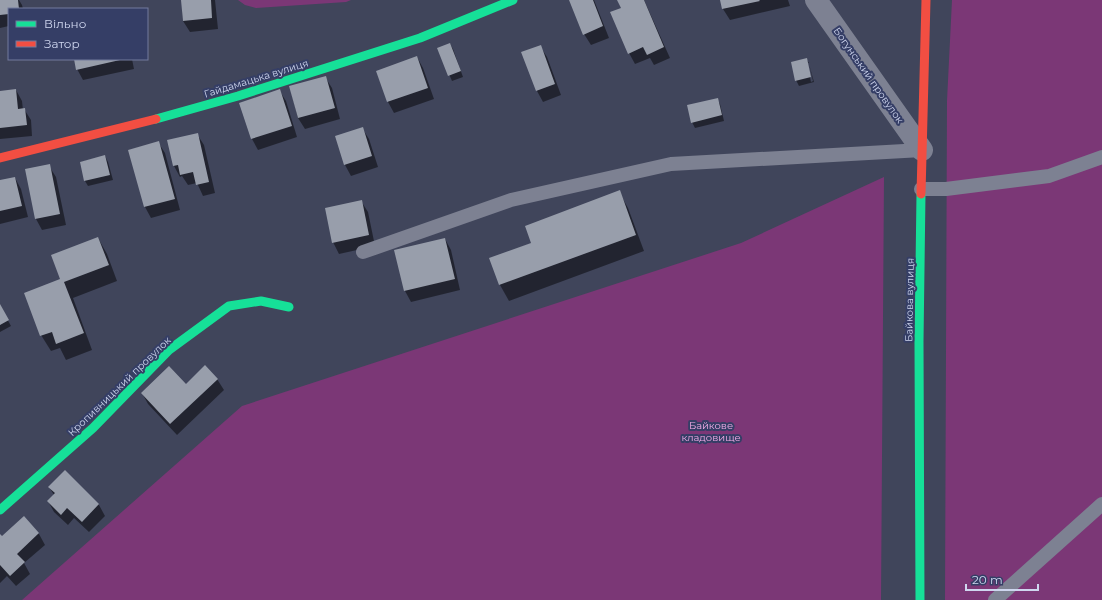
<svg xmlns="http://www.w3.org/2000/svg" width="1102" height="600" font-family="Montserrat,sans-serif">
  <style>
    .green { fill: #7b3776 }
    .shadow { fill: #0007 }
    .building { fill: #989eab }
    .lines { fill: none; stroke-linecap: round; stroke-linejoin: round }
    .lane { stroke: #7d8192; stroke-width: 14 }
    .street { stroke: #7d8192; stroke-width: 22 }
    .fast { stroke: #16e098; stroke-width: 9 }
    .jam { stroke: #f24e42; stroke-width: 9 }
    .labels { text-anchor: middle; stroke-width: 4; stroke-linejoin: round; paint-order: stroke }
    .street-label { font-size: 10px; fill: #cfd6ef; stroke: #353e66 }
    .park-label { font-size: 10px; fill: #f5ade8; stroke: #353e66 }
  </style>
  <rect width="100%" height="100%" fill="#40455b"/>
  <path class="green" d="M 238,0 L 351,0 L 346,2 L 256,8 L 245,5 Z
    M 952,0 L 1102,0 L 1102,600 L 945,600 L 947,101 Z
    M 884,177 L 881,600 L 22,600 L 242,406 L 741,243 Z"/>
  <path class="shadow" d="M 0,0 L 19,0 L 22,5 L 23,9 L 9,9 L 9,26 L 0,28 Z
    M 182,0 L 215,0 L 218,29 L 190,32 L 183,21 Z
    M 570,0 L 594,0 L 609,38 L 591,45 L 584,34 Z
    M 618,0 L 644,0 L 670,58 L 654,65 L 650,58 L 635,64 L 629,53 L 622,8 Z
    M 721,0 L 788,0 L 790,6 L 730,20 L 723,9 Z
    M 450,44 L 453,49 L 463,77 L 452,81 L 438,49 Z
    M 540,46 L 547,57 L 561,95 L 543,102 L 537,91 Z
    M 417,57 L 423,68 L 434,99 L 394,113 L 388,102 L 377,72 Z
    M 75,59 L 132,59 L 134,69 L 83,80 L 77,69 Z
    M 806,59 L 809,63 L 807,63 L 811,82 L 813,81 L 809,64 L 814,82 L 799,86 L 796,80 Z
    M 325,77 L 332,88 L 340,119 L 305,129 L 298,118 L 290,87 Z
    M 16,90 L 22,101 L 23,110 L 24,109 L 31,120 L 32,136 L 0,139 L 0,92 Z
    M 279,90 L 286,101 L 297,137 L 258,150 L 252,139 Z
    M 717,99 L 720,104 L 724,121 L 695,128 L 692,122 Z
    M 362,128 L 369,139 L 378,167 L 351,176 L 345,165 Z
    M 197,134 L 204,145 L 215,193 L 203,196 L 197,183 L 188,185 L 182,176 L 180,177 L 174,166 Z
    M 158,142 L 165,153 L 180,210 L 151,218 L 145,207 L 130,150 Z
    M 105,156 L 108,162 L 113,180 L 88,186 L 85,181 L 81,162 Z
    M 49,166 L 56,177 L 66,225 L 42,230 L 36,219 L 27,170 Z
    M 15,178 L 21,189 L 28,217 L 0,224 L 0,181 Z
    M 619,192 L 628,208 L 644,251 L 509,301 L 500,285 L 491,259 L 532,243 Z
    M 361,201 L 368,212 L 375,246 L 339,254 L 333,242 Z
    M 98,238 L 107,254 L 117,281 L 73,298 L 92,350 L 66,360 L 60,348 L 51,351 L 41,335 L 61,280 Z
    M 445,239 L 451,250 L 460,290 L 411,302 L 405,291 L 395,251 Z
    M 0,306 L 11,326 L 0,332 Z
    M 217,379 L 224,390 L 177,435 L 148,404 L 142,393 Z
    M 65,471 L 99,505 L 105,516 L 89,532 L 74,518 L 68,525 L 54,512 L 48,501 L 54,495 L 49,487 Z
    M 24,517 L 39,534 L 45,545 L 24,563 L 30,574 L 16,586 L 7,576 L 0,583 L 0,536 L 2,537 Z"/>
  <path class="building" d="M 0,0 L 18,0 L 19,9 L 9,9 L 9,14 L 0,15 Z
    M 181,0 L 211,0 L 212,18 L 183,21 Z
    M 569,0 L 593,0 L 603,26 L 583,35 Z
    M 617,0 L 644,0 L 664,47 L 647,55 L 643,47 L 628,54 L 610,12 L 621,8 Z
    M 720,0 L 759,0 L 760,1 L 722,9 Z
    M 450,43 L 461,71 L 448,76 L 437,48 Z
    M 541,45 L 555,84 L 536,91 L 521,52 Z
    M 417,56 L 428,88 L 387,102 L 376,71 Z
    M 807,58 L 811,77 L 795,81 L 791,62 Z
    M 74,59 L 120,59 L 120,60 L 76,70 Z
    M 326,76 L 335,108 L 298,118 L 289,86 Z
    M 16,89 L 18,109 L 25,108 L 27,125 L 0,128 L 0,91 Z
    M 280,89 L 292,126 L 251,139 L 239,103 Z
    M 718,98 L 722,115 L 691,123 L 687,105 Z
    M 363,127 L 372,156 L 344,165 L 335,136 Z
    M 198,133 L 209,182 L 196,185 L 193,172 L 180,175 L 178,165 L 173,166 L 167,140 Z
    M 159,141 L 175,199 L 144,207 L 128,150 Z
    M 105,155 L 110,175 L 84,181 L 80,162 Z
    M 50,164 L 60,214 L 35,219 L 25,169 Z
    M 15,177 L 22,206 L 0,211 L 0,180 Z
    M 620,190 L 636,235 L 499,285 L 489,258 L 531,243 L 525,226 Z
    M 362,200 L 369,235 L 332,243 L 325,208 Z
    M 98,237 L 109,265 L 64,282 L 84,333 L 56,344 L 52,332 L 40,336 L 24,293 L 60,279 L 51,255 Z
    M 445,238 L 455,279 L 404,291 L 394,250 Z
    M 0,304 L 9,320 L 0,325 Z
    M 205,365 L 218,379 L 170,424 L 141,393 L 169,366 L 186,384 Z
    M 65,470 L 99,504 L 82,522 L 67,508 L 61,515 L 47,501 L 55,493 L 48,487 Z
    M 24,516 L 39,533 L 17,554 L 25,562 L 10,576 L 0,565 L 0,534 L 2,536 Z"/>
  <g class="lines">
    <path class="lane" d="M 921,189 L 946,189 L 1049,176 L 1102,157
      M 363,252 L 511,200 L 671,164 L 922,150
      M 995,600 L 1102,504"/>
    <path class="street" d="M 816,0 L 922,150"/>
    <path class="fast" d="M 156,119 L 238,96 L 420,38 L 513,0
      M 0,510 L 93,428 L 169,350 L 229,306 L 261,301 L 289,307
      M 920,600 L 919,342 L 921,194"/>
    <path class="jam" d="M 0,158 L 156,119
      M 921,194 L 926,0"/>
  </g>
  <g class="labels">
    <g class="street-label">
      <text transform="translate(869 75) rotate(55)" y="4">Богунський провулок</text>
      <text transform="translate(256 78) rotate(-17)" y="4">Гайдамацька вулиця</text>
      <text transform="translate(909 300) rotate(-89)" y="4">Байкова вулиця</text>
      <text transform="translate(119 386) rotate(-44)" y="4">Кропивницький провулок</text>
    </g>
    <g class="park-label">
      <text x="711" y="429">Байкове<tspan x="711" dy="12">кладовище</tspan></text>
    </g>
  </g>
  <rect x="8" y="8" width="140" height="52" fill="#353e66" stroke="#737b9d"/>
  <rect x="16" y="21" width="20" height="6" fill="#16e098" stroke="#737b9d"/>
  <text x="44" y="28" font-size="12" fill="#cfd6ef">Вільно</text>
  <rect x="16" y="41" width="20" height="6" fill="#f24e42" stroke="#737b9d"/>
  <text x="44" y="48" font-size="12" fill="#cfd6ef">Затор</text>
  <path d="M966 584v6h72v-6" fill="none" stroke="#cfd6ef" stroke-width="2"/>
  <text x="972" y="584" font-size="12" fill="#cfd6ef" stroke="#353e66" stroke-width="3" paint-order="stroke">20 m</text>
</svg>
